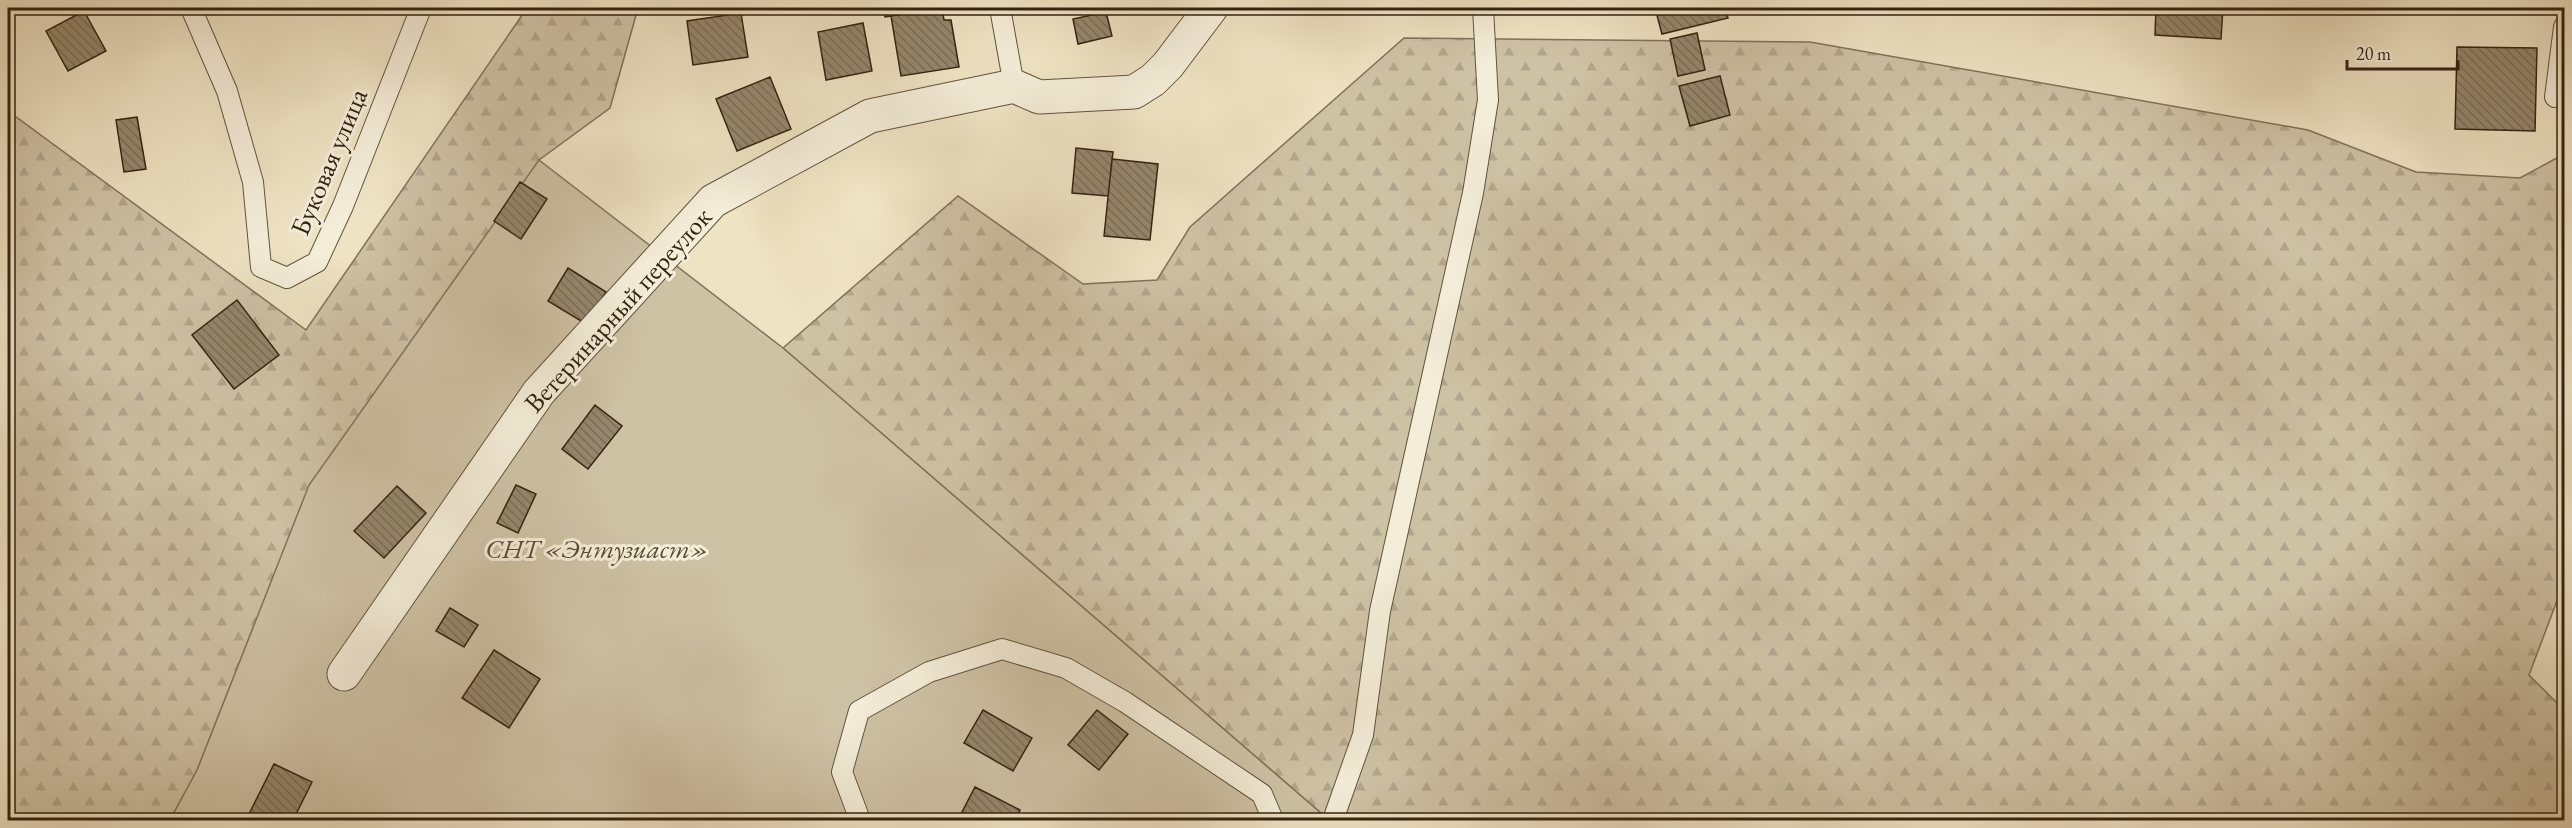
<svg xmlns="http://www.w3.org/2000/svg" width="2572" height="828" font-family="'EB Garamond',serif">
  <style>
    .forest { fill: url(#forest-firs); stroke: #80725a; stroke-width: 1.5 }
    .green { fill: #cec2a5; stroke: #80725a; stroke-width: 1.5 }
    .building { fill: url(#building-back-hatch); stroke: #332310; stroke-width: 1.5 }
    .lines { fill: none; stroke-linecap: round; stroke-linejoin: round }
    .service-casing { stroke: #62533d; stroke-width: 22 }
    .minor-casing { stroke: #62533d; stroke-width: 35 }
    .service { stroke: #f4edd8; stroke-width: 20 }
    .minor { stroke: #f4edd8; stroke-width: 33 }
    .labels { text-anchor: middle; stroke-width: 6; stroke-linejoin: round; paint-order: stroke }
    .street-label { font-size: 27px; fill: #332310; stroke: #f4edd8 }
    .park-label { font-size: 27px; font-style: italic; fill: #5a4b35; stroke: #f4edd8 }
  </style>
  <defs>
    <pattern id="forest-firs" width="22" height="20" patternUnits="userSpaceOnUse" patternTransform="scale(1.5)"><rect width="22" height="20" fill="#cec2a5"/><path d="M5 1l3.5 6h-7zM16 11l3.5 6h-7z" fill="#b1a68d"/></pattern>
    <pattern id="building-back-hatch" width="6" height="6" patternUnits="userSpaceOnUse" patternTransform="scale(1.5)"><rect width="6" height="6" fill="#94876d"/><path d="M-1 5l2 2M0 0l6 6M5-1l2 2" fill="none" stroke="#796e58"/></pattern>
  </defs>
  <rect width="100%" height="100%" fill="#eee3c3"/>
  <filter id="stains"><feTurbulence type="fractalNoise" baseFrequency=".00333" numOctaves="4"/><feColorMatrix values="0 0 0 0 .2 0 0 0 0 .09 0 0 0 0 .02 0 0 0 .5 -.17"/></filter>
  <radialGradient id="worn" r=".72"><stop offset=".6" stop-color="#630" stop-opacity="0"/><stop offset="1" stop-color="#630" stop-opacity=".3"/></radialGradient>
  <path class="forest" d="M 527,8 L 638,8 L 610,108 L 539,160 L 170,820 L 8,820 L 8,111 L 306,330 Z
    M 1404,38 L 1810,42 L 2308,130 L 2416,172 L 2520,178 L 2564,154 L 2564,582 L 2529,675 L 2564,710 L 2564,820 L 1329,820 L 783,348 L 958,196 L 1083,284 L 1157,280 L 1190,227 Z"/>
  <path class="green" d="M 539,160 L 783,348 L 1329,820 L 170,820 L 197,770 L 309,485 Z"/>
  <path class="building" d="M 883,8 L 944,8 L 885,17 Z
    M 942,8 L 944,20 L 951,20 L 959,67 L 901,76 L 891,16 Z
    M 1655,8 L 1725,8 L 1728,18 L 1662,34 Z
    M 2156,8 L 2223,8 L 2221,39 L 2155,35 Z
    M 84,11 L 106,51 L 68,71 L 46,31 Z
    M 1106,12 L 1112,36 L 1078,44 L 1073,19 Z
    M 741,13 L 748,57 L 693,65 L 687,21 Z
    M 863,23 L 872,71 L 826,80 L 818,32 Z
    M 1697,33 L 1705,70 L 1678,76 L 1670,39 Z
    M 2457,47 L 2537,48 L 2535,131 L 2455,129 Z
    M 1720,76 L 1730,115 L 1690,126 L 1679,86 Z
    M 770,77 L 791,129 L 737,151 L 716,99 Z
    M 137,117 L 146,169 L 124,172 L 116,120 Z
    M 1076,148 L 1113,152 L 1108,196 L 1072,193 Z
    M 1112,159 L 1158,164 L 1150,240 L 1104,236 Z
    M 520,182 L 547,199 L 521,239 L 494,221 Z
    M 568,268 L 606,292 L 586,324 L 548,301 Z
    M 237,300 L 279,355 L 234,389 L 192,335 Z
    M 595,405 L 622,426 L 588,469 L 562,449 Z
    M 516,485 L 536,494 L 518,533 L 497,523 Z
    M 397,486 L 426,513 L 384,558 L 354,531 Z
    M 450,608 L 478,625 L 464,647 L 436,631 Z
    M 494,650 L 540,679 L 509,728 L 462,698 Z
    M 983,710 L 1032,738 L 1013,771 L 964,743 Z
    M 1097,710 L 1128,734 L 1099,770 L 1068,745 Z
    M 274,764 L 312,782 L 293,820 L 263,820 L 249,814 Z
    M 975,787 L 1020,810 L 1015,820 L 969,820 L 960,816 Z"/>
  <g class="lines">
    <g class="service-casing">
      <path id="service" d="M 191,8 L 227,91 L 253,182 L 261,267 L 287,278 L 317,262 L 343,206 L 421,8
        M 1000,8 L 1014,86
        M 2555,97 L 2564,27
        M 860,820 L 842,772 L 859,711 L 929,672 L 1002,649 L 1066,668 L 1125,702 L 1262,794 L 1273,820
        M 1333,820 L 1363,735 L 1380,611 L 1473,193 L 1488,100 L 1483,8"/>
    </g>
    <g class="minor-casing">
      <path id="minor" d="M 344,674 L 539,392 L 713,201 L 870,116 L 1014,86 L 1039,97 L 1134,92 L 1153,80 L 1168,65 L 1211,8"/>
    </g>
    <use href="#service" class="service"/>
    <use href="#minor" class="minor"/>
  </g>
  <g class="labels">
    <g class="street-label">
      <text transform="translate(329 162) rotate(-67)" y="9">Буковая улица</text>
      <text transform="translate(618 310) rotate(-48)" y="9">Ветеринарный переулок</text>
    </g>
    <g class="park-label">
      <text x="597" y="558">СНТ «Энтузиаст»</text>
    </g>
  </g>
  <rect width="2572" height="828" fill="none" stroke="#eee3c3" stroke-width="30"/>
  <rect x="9" y="9" width="2554" height="810" fill="none" stroke="#332310" stroke-width="3"/>
  <rect x="15" y="15" width="2542" height="798" fill="none" stroke="#332310" stroke-width="1.5"/>
  <path d="M2347 60v9h111v-9" fill="none" stroke="#332310" stroke-width="3"/>
  <text x="2356" y="60" font-size="18" fill="#332310" stroke="#f4edd8" stroke-width="4.5" paint-order="stroke">20 m</text>
  <rect width="100%" height="100%" filter="url(#stains)"/>
  <rect width="100%" height="100%" fill="url(#worn)"/>
</svg>
